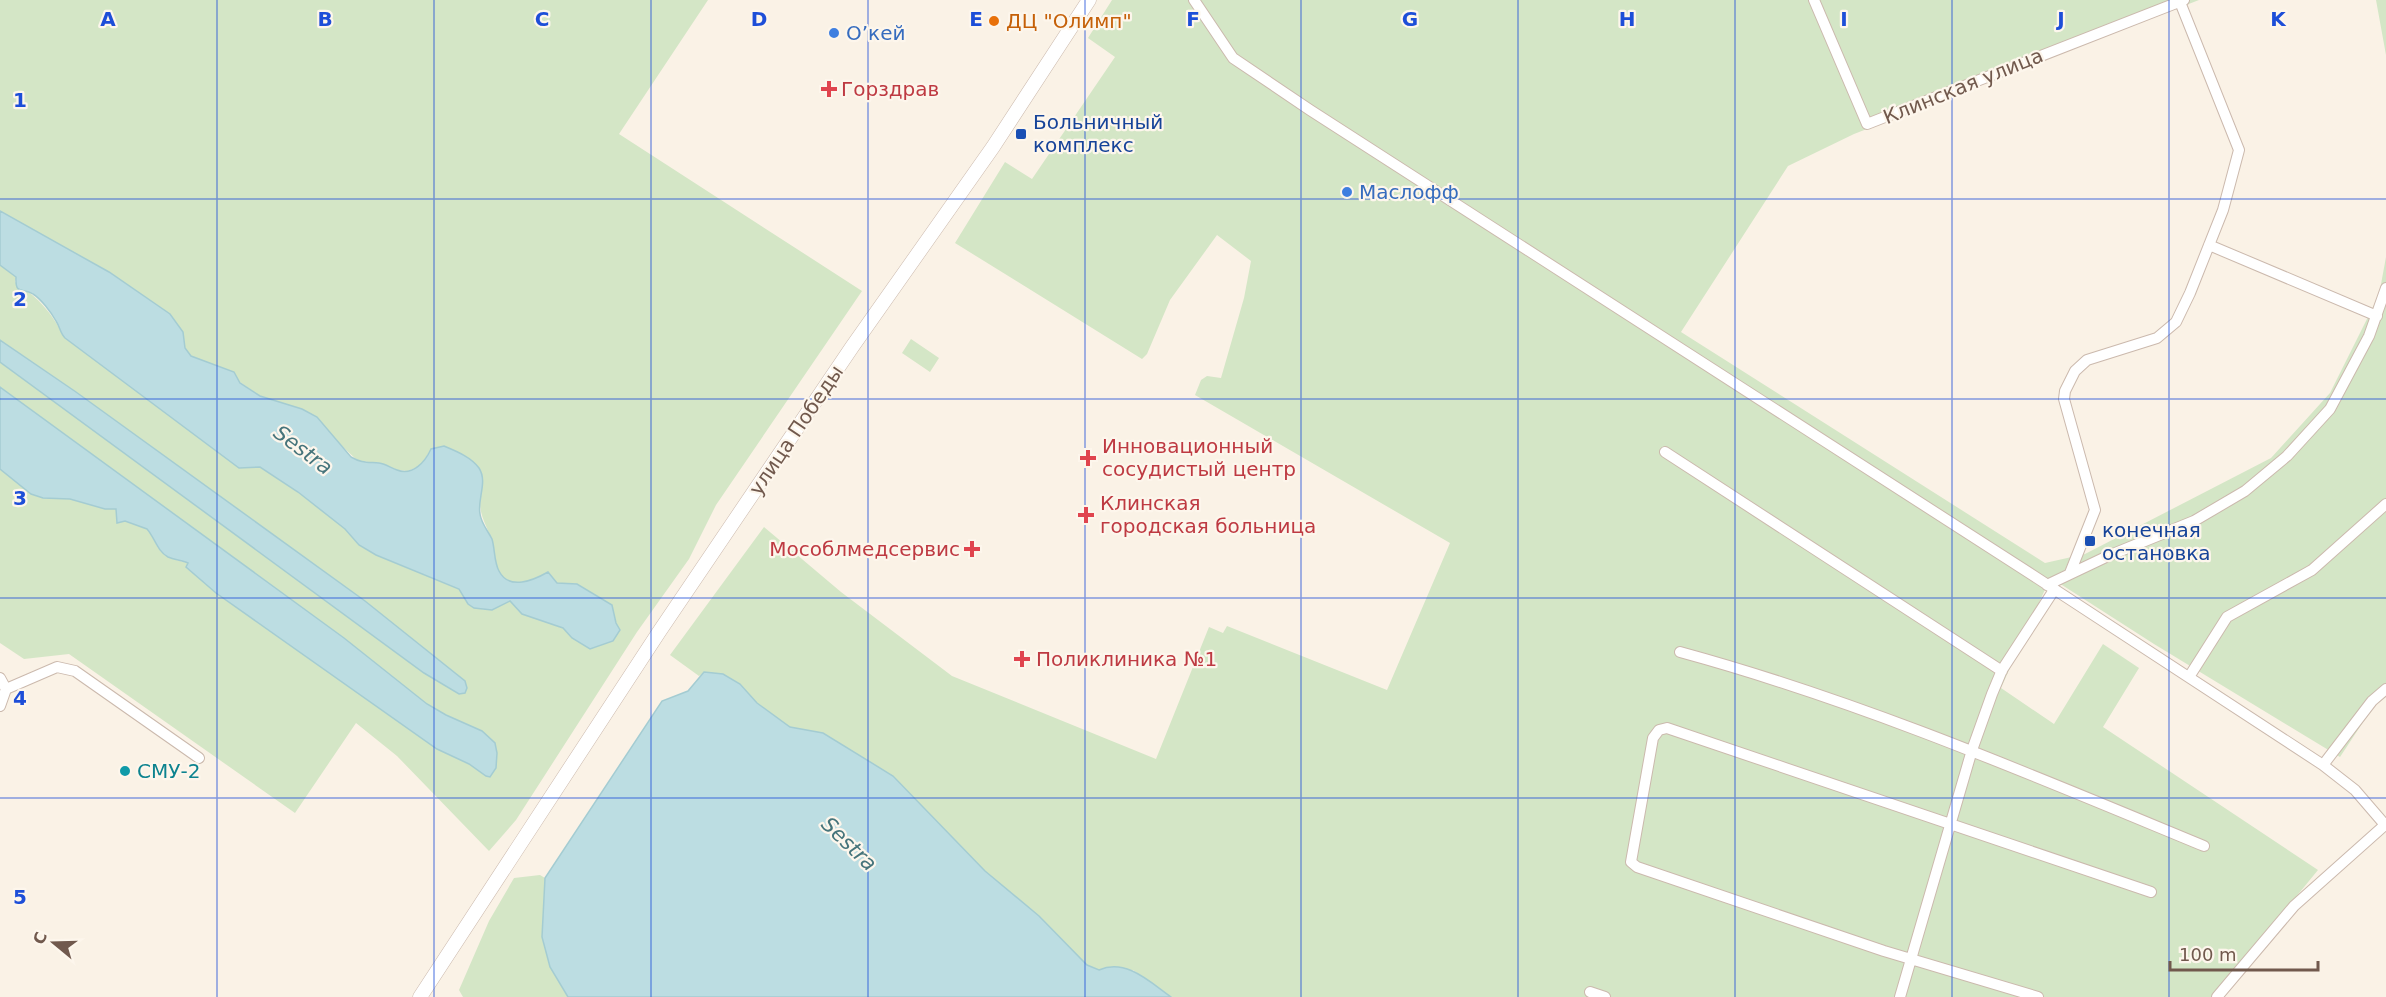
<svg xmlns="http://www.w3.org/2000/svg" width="2386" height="997" font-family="'DejaVu Sans',sans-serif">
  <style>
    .green { fill: #d4e6c6 }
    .water { fill: #bcdde2; stroke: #a4ccd2; stroke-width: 1.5 }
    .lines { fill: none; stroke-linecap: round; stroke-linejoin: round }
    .minor-casing { stroke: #cbb9ad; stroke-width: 12 }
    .tertiary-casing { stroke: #cbb9ad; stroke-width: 15 }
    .minor { stroke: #fff; stroke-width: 10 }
    .tertiary { stroke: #fff; stroke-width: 14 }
    .grid { fill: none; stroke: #1d4ed8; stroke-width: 1.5; stroke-opacity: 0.55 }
    .food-dot { fill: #e8710a; stroke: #fdf6ec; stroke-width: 2 }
    .shop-dot { fill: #3f7fe0; stroke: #fdf6ec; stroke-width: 2 }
    .health-dot { fill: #e0444e; stroke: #fdf6ec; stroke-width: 2 }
    .transit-dot { fill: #1a4fb4; stroke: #fdf6ec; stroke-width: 2 }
    .culture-dot { fill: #0f9aa8; stroke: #fdf6ec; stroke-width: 2 }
    .labels { text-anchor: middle; stroke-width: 4.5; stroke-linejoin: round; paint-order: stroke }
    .food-label { font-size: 20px; fill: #c56008; stroke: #fdf6ec; text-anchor: start }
    .shop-label { font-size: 20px; fill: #366cbe; stroke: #fdf6ec; text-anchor: start }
    .street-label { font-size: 20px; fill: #71594d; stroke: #fdf6ec }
    .health-label { font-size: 20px; fill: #be3a42; stroke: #fdf6ec; text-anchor: start }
    .transit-label { font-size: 20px; fill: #164399; stroke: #fdf6ec; text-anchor: start }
    .culture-label { font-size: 20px; fill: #0d838f; stroke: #fdf6ec; text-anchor: start }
    .water-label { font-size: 21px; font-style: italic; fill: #46747b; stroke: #fdf6ec }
    .grid-label { font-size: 20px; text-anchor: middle; font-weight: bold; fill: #1d4ed8; stroke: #fdf6ec; stroke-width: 4.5; stroke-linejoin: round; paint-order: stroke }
  </style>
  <rect width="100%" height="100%" fill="#faf2e6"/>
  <path class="green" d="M 0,0 L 708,0 L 619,134 L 862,291 L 716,505 L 689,559 L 637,632 L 516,820 L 489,851 L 397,756 L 356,723 L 295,813 L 69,654 L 24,659 L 0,643 L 0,469 L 31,494 L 43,498 L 70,499 L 105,509 L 116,509 L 118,523 L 125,521 L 148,529 L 158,548 L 176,560 L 188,563 L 187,568 L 216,593 L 437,749 L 469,764 L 484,774 L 469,725 L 446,715 L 427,704 L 344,638 L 0,387 L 0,362 L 424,673 L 459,694 L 464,681 L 365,601 L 76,392 L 0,340 L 0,265 L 16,277 L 15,282 C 40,299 51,312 65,338 L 239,468 L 260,467 L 298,492 L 345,529 L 359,545 L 376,555 L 459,589 C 462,593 463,597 466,601 C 480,616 495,607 510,601 C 526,619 540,619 561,627 C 572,632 584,641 594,648 L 605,642 L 613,641 L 616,623 L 612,605 L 577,584 L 557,583 L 548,572 C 534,580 507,592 498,570 C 495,562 495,551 492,542 C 488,527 480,518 480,502 L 431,449 L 421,465 L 408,471 L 397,470 L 381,463 L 358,461 L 302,409 L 260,396 L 240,382 L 233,372 L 191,356 L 185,348 L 170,314 L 109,272 L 0,211 Z
    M 1112,0 L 2199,0 L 1854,134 L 1788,166 L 1681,332 L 2045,563 L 2085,554 L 2271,458 L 2330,393 L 2379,295 L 2386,257 L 2386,695 L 2375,704 L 2340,757 L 2154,644 L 2062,585 L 2047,585 L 2001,688 L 2054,724 L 2103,644 L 2139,668 L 2103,727 L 2318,870 L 2214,997 L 1171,997 L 1133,970 L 1099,970 L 1087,965 L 1039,916 L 985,871 L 944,830 L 823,733 L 790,727 L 757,703 L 740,684 L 705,672 L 699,676 L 670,655 L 764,527 L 841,592 L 952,676 L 1156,759 L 1209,627 L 1223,633 L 1227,626 L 1387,690 L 1450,543 L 1195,395 L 1201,380 L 1207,376 L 1221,378 L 1244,298 L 1251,261 L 1217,235 L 1170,300 L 1147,354 L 1142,359 L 955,243 L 1005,162 L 1032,179 L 1115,57 L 1088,38 Z
    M 2376,0 L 2386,0 L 2386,55 Z
    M 911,339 L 939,358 L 930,372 L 902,353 Z
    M 540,875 L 545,878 L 542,937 L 550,967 L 568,997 L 463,997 L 459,990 L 489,921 L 514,878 Z"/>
  <path class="water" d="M 0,211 L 109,272 L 170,314 L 183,332 L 185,348 L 191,356 L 234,372 L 240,383 L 260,396 L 302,409 L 317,417 L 351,457 C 361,463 368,462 379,463 C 386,464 391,468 397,470 C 413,476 425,462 431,449 L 444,446 C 456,451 471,457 479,468 C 488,482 477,499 480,514 C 481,523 488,531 492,539 C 495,549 494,562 499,571 C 509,591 534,580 548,572 L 557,583 L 577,584 L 612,605 L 616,623 L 620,630 L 613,641 L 590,649 L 572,638 L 563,628 L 522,614 L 510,601 L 492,610 L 474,608 L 468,604 L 459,589 L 376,555 L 359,545 L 345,529 L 298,492 L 260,467 L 239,468 L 65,338 C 60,333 60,327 56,321 C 51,312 41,299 33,294 C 23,287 15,296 16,277 L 0,265 Z
    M 0,340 L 76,392 L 365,601 L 465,681 L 467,688 L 465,693 L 459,694 L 424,673 L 0,362 Z
    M 0,387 L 344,638 L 427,704 L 446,715 L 482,731 L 495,743 L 497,753 L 496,768 L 490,777 L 486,776 L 469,764 L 437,749 L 216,593 L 186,567 L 188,563 C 182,560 175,560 168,557 C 157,551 155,538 147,529 L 125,521 L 117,523 L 116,509 L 105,509 L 70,499 L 43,498 L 31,494 L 0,469 Z
    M 704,672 L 723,674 L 740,684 L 757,703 L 790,727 L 823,733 L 893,776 L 985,871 L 1039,916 L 1087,965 L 1099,970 C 1126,958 1150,982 1171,997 L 568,997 L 550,967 L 542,937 L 545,878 L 662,701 L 688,691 Z"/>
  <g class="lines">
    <g class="minor-casing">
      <path id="minor" d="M 1194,0 L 1233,58 L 1310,110 L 2034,576 L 2323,765 L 2355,790 L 2386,826
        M 1814,0 L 1867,124 L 2184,0
        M 2209,245 L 2377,316
        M 1665,452 L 2002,671
        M 2070,573 L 2095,510 L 2064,399 L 2065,391 L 2075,371 L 2087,360 L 2157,338 L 2176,322 L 2190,293 L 2223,210 L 2239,150 L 2180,2
        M 2047,585 L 2108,556 L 2194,521 L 2245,491 L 2287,456 L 2330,409 L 2369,336 L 2386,288
        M 1680,652 C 1860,701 2032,775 2204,846
        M 2189,677 L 2227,617 L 2312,570 L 2386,504
        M 0,678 L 6,689 L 0,706
        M 6,689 L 57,667 L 75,671 L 199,758
        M 2323,765 L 2372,701 L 2386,689
        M 1590,992 L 1605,997
        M 1900,997 L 1972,750 L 1992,694 L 2002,670 L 2054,590
        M 2038,997 L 1884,951 L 1637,867 L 1631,862 L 1653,738 L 1659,730 L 1667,728 L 2151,892
        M 2217,997 L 2294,906 L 2386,824"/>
    </g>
    <g class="tertiary-casing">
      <path id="tertiary" d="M 420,997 L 659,632 L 852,347 L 993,147 L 1089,0"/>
    </g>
    <use href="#minor" class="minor"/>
    <use href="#tertiary" class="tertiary"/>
  </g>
  <path class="grid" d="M 217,0 L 217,997M 434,0 L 434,997M 651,0 L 651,997M 868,0 L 868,997M 1085,0 L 1085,997M 1301,0 L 1301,997M 1518,0 L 1518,997M 1735,0 L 1735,997M 1952,0 L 1952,997M 2169,0 L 2169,997M 0,199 L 2386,199M 0,399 L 2386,399M 0,598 L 2386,598M 0,798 L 2386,798"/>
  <circle class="food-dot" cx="994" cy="21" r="6"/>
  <g class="shop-dot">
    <circle cx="834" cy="33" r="6"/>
    <circle cx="1347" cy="192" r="6"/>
  </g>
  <g class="health-dot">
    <path d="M826 80h6v6h6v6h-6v6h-6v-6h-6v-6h6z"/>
    <path d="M1085 449h6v6h6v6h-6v6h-6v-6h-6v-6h6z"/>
    <path d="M1083 506h6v6h6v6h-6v6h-6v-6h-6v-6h6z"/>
    <path d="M969 540h6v6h6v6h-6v6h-6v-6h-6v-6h6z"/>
    <path d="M1019 650h6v6h6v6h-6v6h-6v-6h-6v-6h6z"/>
  </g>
  <g class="transit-dot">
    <rect x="1015" y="128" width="12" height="12" rx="3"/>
    <rect x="2084" y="535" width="12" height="12" rx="3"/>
  </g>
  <circle class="culture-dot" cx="125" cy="771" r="6"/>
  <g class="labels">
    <g class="food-label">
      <text x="1006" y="28">ДЦ "Олимп"</text>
    </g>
    <g class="shop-label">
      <text x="846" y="40">О’кей</text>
      <text x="1359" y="199">Маслофф</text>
    </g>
    <g class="street-label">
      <text transform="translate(1963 86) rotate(-22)" y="7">Клинская улица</text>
      <text transform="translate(796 430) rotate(-56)" y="7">улица Победы</text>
    </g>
    <g class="health-label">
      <text x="841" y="96">Горздрав</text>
      <text x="1102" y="453">Инновационный<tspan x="1102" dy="23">сосудистый центр</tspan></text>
      <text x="1100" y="510">Клинская<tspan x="1100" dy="23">городская больница</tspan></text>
      <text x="960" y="556" text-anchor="end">Мособлмедсервис</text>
      <text x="1036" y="666">Поликлиника №1</text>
    </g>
    <g class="transit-label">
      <text x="1033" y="129">Больничный<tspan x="1033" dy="23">комплекс</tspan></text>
      <text x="2102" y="537">конечная<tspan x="2102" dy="23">остановка</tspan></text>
    </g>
    <g class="culture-label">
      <text x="137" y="778">СМУ-2</text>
    </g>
    <g class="water-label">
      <text transform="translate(303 450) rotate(37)" y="7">Sestra</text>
      <text transform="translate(849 844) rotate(44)" y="7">Sestra</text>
    </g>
  </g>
  <g class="grid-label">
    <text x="108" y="26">A</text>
    <text x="325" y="26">B</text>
    <text x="542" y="26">C</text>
    <text x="759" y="26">D</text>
    <text x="976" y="26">E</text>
    <text x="1193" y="26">F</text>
    <text x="1410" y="26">G</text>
    <text x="1627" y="26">H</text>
    <text x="1844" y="26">I</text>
    <text x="2061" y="26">J</text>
    <text x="2278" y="26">K</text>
    <text x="20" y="107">1</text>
    <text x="20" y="306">2</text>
    <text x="20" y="505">3</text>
    <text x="20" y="705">4</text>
    <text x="20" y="904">5</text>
  </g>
  <g transform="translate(54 943) rotate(289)" stroke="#fdf6ec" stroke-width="4.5" paint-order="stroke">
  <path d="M0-4.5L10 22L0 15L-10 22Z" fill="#71594d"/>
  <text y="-9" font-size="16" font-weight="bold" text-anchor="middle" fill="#71594d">С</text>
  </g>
  <path d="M2170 961v9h148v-9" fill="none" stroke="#71594d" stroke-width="3"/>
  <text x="2179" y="961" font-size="18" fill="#71594d" stroke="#fdf6ec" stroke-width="4.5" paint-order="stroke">100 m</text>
</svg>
